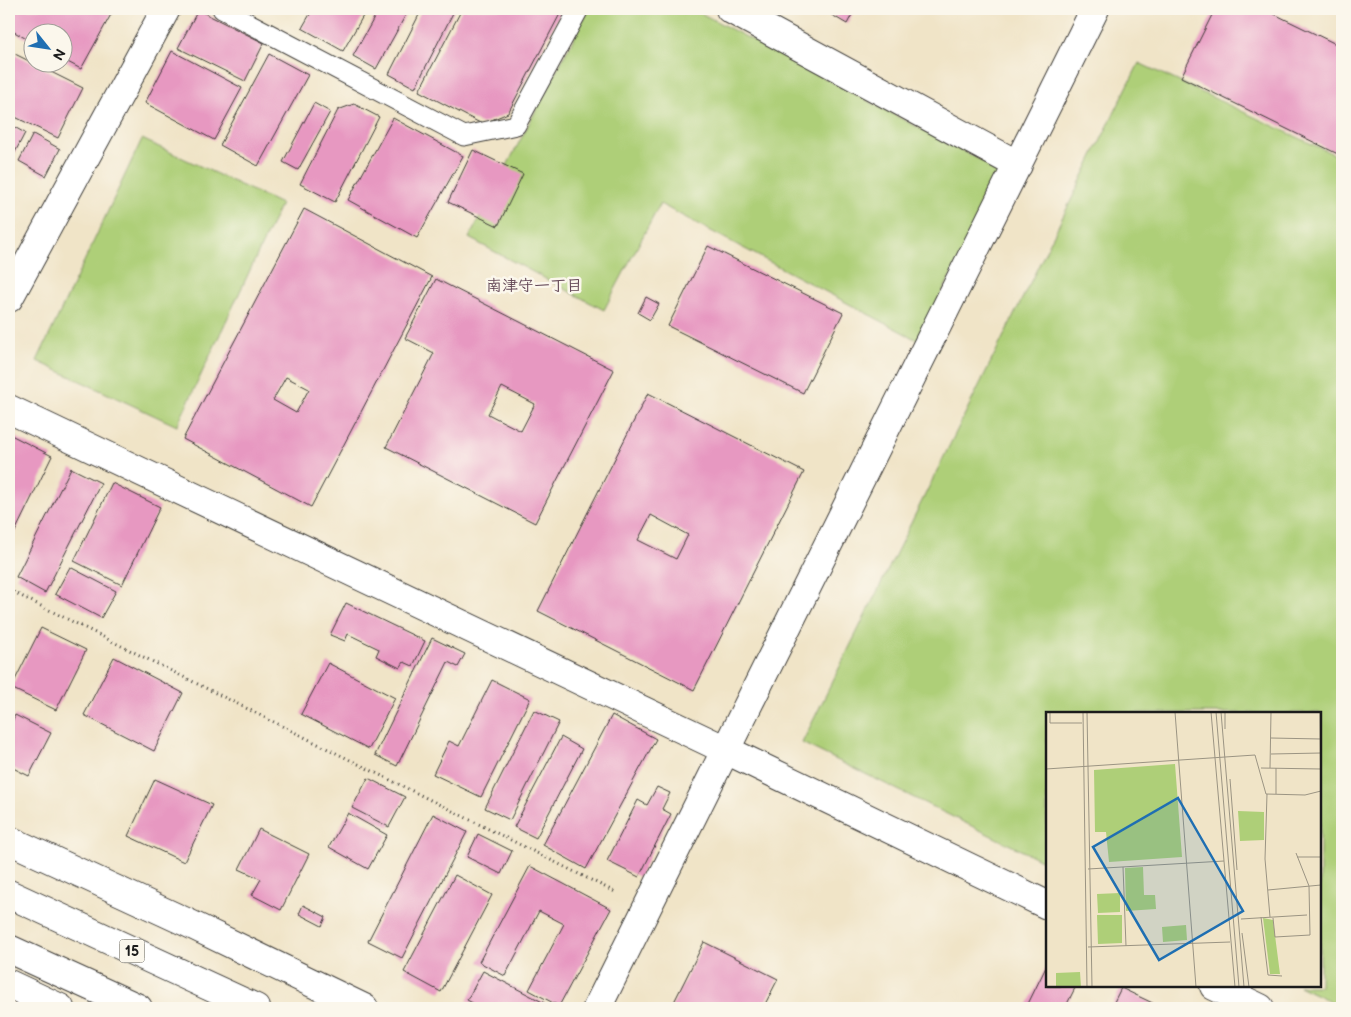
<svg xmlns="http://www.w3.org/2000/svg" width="1351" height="1017" font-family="'Balsamiq Sans','Klee One',sans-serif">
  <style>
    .green { fill: #aecf78; stroke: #65764a }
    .building { fill: #e798c1; fill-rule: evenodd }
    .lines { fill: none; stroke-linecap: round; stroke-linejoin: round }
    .service-casing { stroke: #3c3a36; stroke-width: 21 }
    .minor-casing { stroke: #3c3a36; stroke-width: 30 }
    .tertiary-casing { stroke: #3c3a36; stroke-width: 30 }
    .motorway-casing { stroke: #3c3a36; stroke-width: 30 }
    .path { stroke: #3c3a36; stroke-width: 3; stroke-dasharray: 1 4; stroke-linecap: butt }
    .service { stroke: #fff; stroke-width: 19 }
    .minor { stroke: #fff; stroke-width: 28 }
    .tertiary { stroke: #fff; stroke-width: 28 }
    .motorway { stroke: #fff; stroke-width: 28 }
    .labels { text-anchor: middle; stroke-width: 5; stroke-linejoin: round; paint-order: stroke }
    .shield { fill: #fbf7ec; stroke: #5f5e5a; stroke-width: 1 }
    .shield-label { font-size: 14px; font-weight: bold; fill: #1c1c1c }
    .neighbourhood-label { font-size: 16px; font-weight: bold; fill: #634756; stroke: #fbf7ec }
    .inset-road { fill: none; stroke: #9b9483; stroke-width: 1 }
    .view { fill: #1f6fb2; fill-opacity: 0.15; stroke: #1f6fb2; stroke-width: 2.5 }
    .inset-edge { fill: none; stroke: #1c1c1c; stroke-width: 2.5 }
  </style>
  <rect width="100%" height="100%" fill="#fbf7ec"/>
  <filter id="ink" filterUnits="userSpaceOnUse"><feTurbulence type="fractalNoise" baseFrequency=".02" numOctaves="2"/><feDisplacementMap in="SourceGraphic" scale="10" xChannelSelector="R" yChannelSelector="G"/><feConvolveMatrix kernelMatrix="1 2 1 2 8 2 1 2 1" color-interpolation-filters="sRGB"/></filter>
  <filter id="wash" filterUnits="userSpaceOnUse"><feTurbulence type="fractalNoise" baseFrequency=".0096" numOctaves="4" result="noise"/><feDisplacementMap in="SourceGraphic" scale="20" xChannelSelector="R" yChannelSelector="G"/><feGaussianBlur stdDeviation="1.12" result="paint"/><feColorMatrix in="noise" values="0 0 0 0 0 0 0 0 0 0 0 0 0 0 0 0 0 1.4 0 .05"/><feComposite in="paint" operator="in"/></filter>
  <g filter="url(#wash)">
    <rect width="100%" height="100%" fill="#f0e4c7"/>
    <path class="green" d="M 589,9 L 693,9 L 1005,173 L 917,340 L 660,204 L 604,310 L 469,238 Z
      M 1139,63 L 1342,158 L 1342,1007 L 1299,986 L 1320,986 L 1320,713 L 1047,713 L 1047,863 L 802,743 Z
      M 142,139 L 281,204 L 177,426 L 37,361 Z"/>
    <g id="blocks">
      <path class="building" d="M 9,9 L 114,9 L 81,69 L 62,59 L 62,32 L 32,32 L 32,42 L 9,29 Z
        M 313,9 L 367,9 L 343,51 L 302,28 Z
        M 379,9 L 409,9 L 376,69 L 353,56 Z
        M 422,9 L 455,9 L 415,88 L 389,74 Z
        M 462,9 L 554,9 L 561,12 L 508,113 L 482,124 L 419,91 Z
        M 834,9 L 855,9 L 847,24 L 830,14 Z
        M 1215,9 L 1264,9 L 1342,47 L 1342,156 L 1181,77 Z
        M 198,10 L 264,43 L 245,81 L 178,48 Z
        M 9,51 L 83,88 L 58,138 L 9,114 Z
        M 172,51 L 242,88 L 214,140 L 145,103 Z
        M 269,54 L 308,75 L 258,166 L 220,145 Z
        M 314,103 L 330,112 L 298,170 L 283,162 Z
        M 354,104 L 379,117 L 335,202 L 300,184 L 338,110 Z
        M 393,118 L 463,156 L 417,238 L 348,200 Z
        M 9,124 L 25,133 L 12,158 L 9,157 Z
        M 33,134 L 60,149 L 46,176 L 19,161 Z
        M 473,150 L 523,174 L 498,226 L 448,202 Z
        M 304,209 L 432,277 L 311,507 L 183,439 ZM 286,377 L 309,389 L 296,413 L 273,400 Z
        M 708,246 L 843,313 L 803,393 L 668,326 Z
        M 436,279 L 614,370 L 535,523 L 386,447 L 434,353 L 405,338 ZM 502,387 L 535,404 L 521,431 L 488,414 Z
        M 646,297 L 659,304 L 650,320 L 638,313 Z
        M 648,393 L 804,472 L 694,690 L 538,611 ZM 651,515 L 688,535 L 676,559 L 638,540 Z
        M 9,434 L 52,456 L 9,544 Z
        M 71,468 L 101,483 L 45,593 L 16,577 Z
        M 112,483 L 160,507 L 122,585 L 74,561 Z
        M 70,567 L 116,591 L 101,618 L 55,594 Z
        M 346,603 L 425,641 L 413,666 L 404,662 L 400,668 L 376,656 L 379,649 L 348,634 L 345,641 L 330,635 Z
        M 41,628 L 86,650 L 56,710 L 11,688 Z
        M 432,638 L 465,654 L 458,667 L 448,662 L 397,766 L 375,755 Z
        M 114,657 L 183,693 L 154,751 L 84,715 Z
        M 328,663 L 395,698 L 369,749 L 301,714 Z
        M 492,680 L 530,699 L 481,797 L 433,774 L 449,741 L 459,746 Z
        M 534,710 L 559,722 L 510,820 L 485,808 Z
        M 15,715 L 51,733 L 29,776 L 9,766 L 9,729 Z
        M 612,715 L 656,739 L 586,869 L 543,845 Z
        M 561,737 L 582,749 L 536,838 L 514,827 Z
        M 368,778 L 405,797 L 389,827 L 352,808 Z
        M 155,779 L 212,805 L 184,862 L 128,836 Z
        M 657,787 L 670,793 L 662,809 L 671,814 L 639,877 L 607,861 L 638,800 L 647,805 Z
        M 348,813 L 387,835 L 368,869 L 329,847 Z
        M 433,814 L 467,832 L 402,958 L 368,941 Z
        M 259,829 L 309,854 L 281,910 L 252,895 L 261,879 L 239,869 Z
        M 478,834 L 512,851 L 501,874 L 467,857 Z
        M 530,866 L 611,909 L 559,1006 L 529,990 L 564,924 L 539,911 L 505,976 L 479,962 Z
        M 455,875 L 492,895 L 441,992 L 404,972 Z
        M 303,905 L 326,917 L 322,926 L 299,914 Z
        M 704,942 L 778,979 L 763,1008 L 671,1008 Z
        M 1047,965 L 1047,986 L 1076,986 L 1065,1008 L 1026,1008 Z
        M 483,971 L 554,1008 L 482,1008 L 467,1000 Z
        M 1121,988 L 1163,1008 L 1111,1008 Z"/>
    </g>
  </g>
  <g filter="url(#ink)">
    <use href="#blocks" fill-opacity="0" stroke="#3c3a36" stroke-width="1"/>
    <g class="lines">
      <g class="service-casing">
        <path id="service" d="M 222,9 L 464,136 L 516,125 L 579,9"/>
      </g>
      <g class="minor-casing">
        <path id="minor" d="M 730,9 L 1018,165
          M 9,298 L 166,9
          M 9,409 L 726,750
          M 597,1008 L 1095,9"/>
      </g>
      <g class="tertiary-casing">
        <path id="tertiary" d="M 726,750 L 1047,905
          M 9,840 L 186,922 L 364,1008
          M 9,984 L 60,1008
          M 1214,986 L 1260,1008"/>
      </g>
      <g class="motorway-casing">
        <path id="motorway" d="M 9,894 L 256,1008
          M 9,949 L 138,1008"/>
      </g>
      <path class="path" d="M 9,590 L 617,893"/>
      <use href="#service" class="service"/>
      <use href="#minor" class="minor"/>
      <use href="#tertiary" class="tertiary"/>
      <use href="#motorway" class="motorway"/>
    </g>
  </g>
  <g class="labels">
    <rect class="shield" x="119.5" y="939.5" width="25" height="23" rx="4"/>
    <g class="shield-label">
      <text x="132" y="956">15</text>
    </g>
    <g class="neighbourhood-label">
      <text x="534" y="291">南津守一丁目</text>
    </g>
  </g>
  <g transform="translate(1046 712)">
    <rect width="275" height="275" fill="#f0e4c7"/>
    <path d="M 129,52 L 136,145 L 63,150 L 60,120 L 49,120 L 48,58 ZM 192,99 L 218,100 L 218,128 L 194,129 ZM 97,155 L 98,183 L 109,183 L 110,197 L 80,199 L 79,156 ZM 74,181 L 74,200 L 52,201 L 51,182 ZM 51,203 L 76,203 L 76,231 L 52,232 ZM 217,206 L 227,208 L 234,262 L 224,262 ZM 140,213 L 141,228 L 117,230 L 116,215 ZM 34,260 L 35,275 L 10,275 L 10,261 Z" fill="#aecf78"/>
    <path class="inset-road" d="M 4,0 L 4,11 L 36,11M 37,0 L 41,275M 41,0 L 46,275M 129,0 L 150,275M 165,0 L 189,275M 170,0 L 193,275M 175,0 L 198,275M 179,0 L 179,17M 274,0 L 275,100M 225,26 L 275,27M 225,42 L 275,41M 215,56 L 275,57M 224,56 L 225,0M 0,57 L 209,43 L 220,82 L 259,83 L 275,79M 184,67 L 191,158M 221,82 L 219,147 L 224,205M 230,82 L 230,56M 251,145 L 275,145M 77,155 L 80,234M 42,157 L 178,149M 222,178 L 275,173M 215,205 L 222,263 L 236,264M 227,206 L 229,225 L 264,223 L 263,174 L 250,141M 195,207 L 261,203M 196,221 L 203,275M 42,235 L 184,230"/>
    <path class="view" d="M 132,86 L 197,199 L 113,248 L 47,135 Z"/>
    <rect width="275" height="275" class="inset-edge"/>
  </g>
  <rect width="1351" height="1017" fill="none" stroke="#fbf7ec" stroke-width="30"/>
  <g transform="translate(48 48) rotate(120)"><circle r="24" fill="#fbf7ec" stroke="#a29f99"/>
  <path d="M0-4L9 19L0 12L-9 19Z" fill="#1f6fb2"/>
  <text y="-8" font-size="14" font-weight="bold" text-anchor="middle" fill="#1c1c1c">N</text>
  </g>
</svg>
